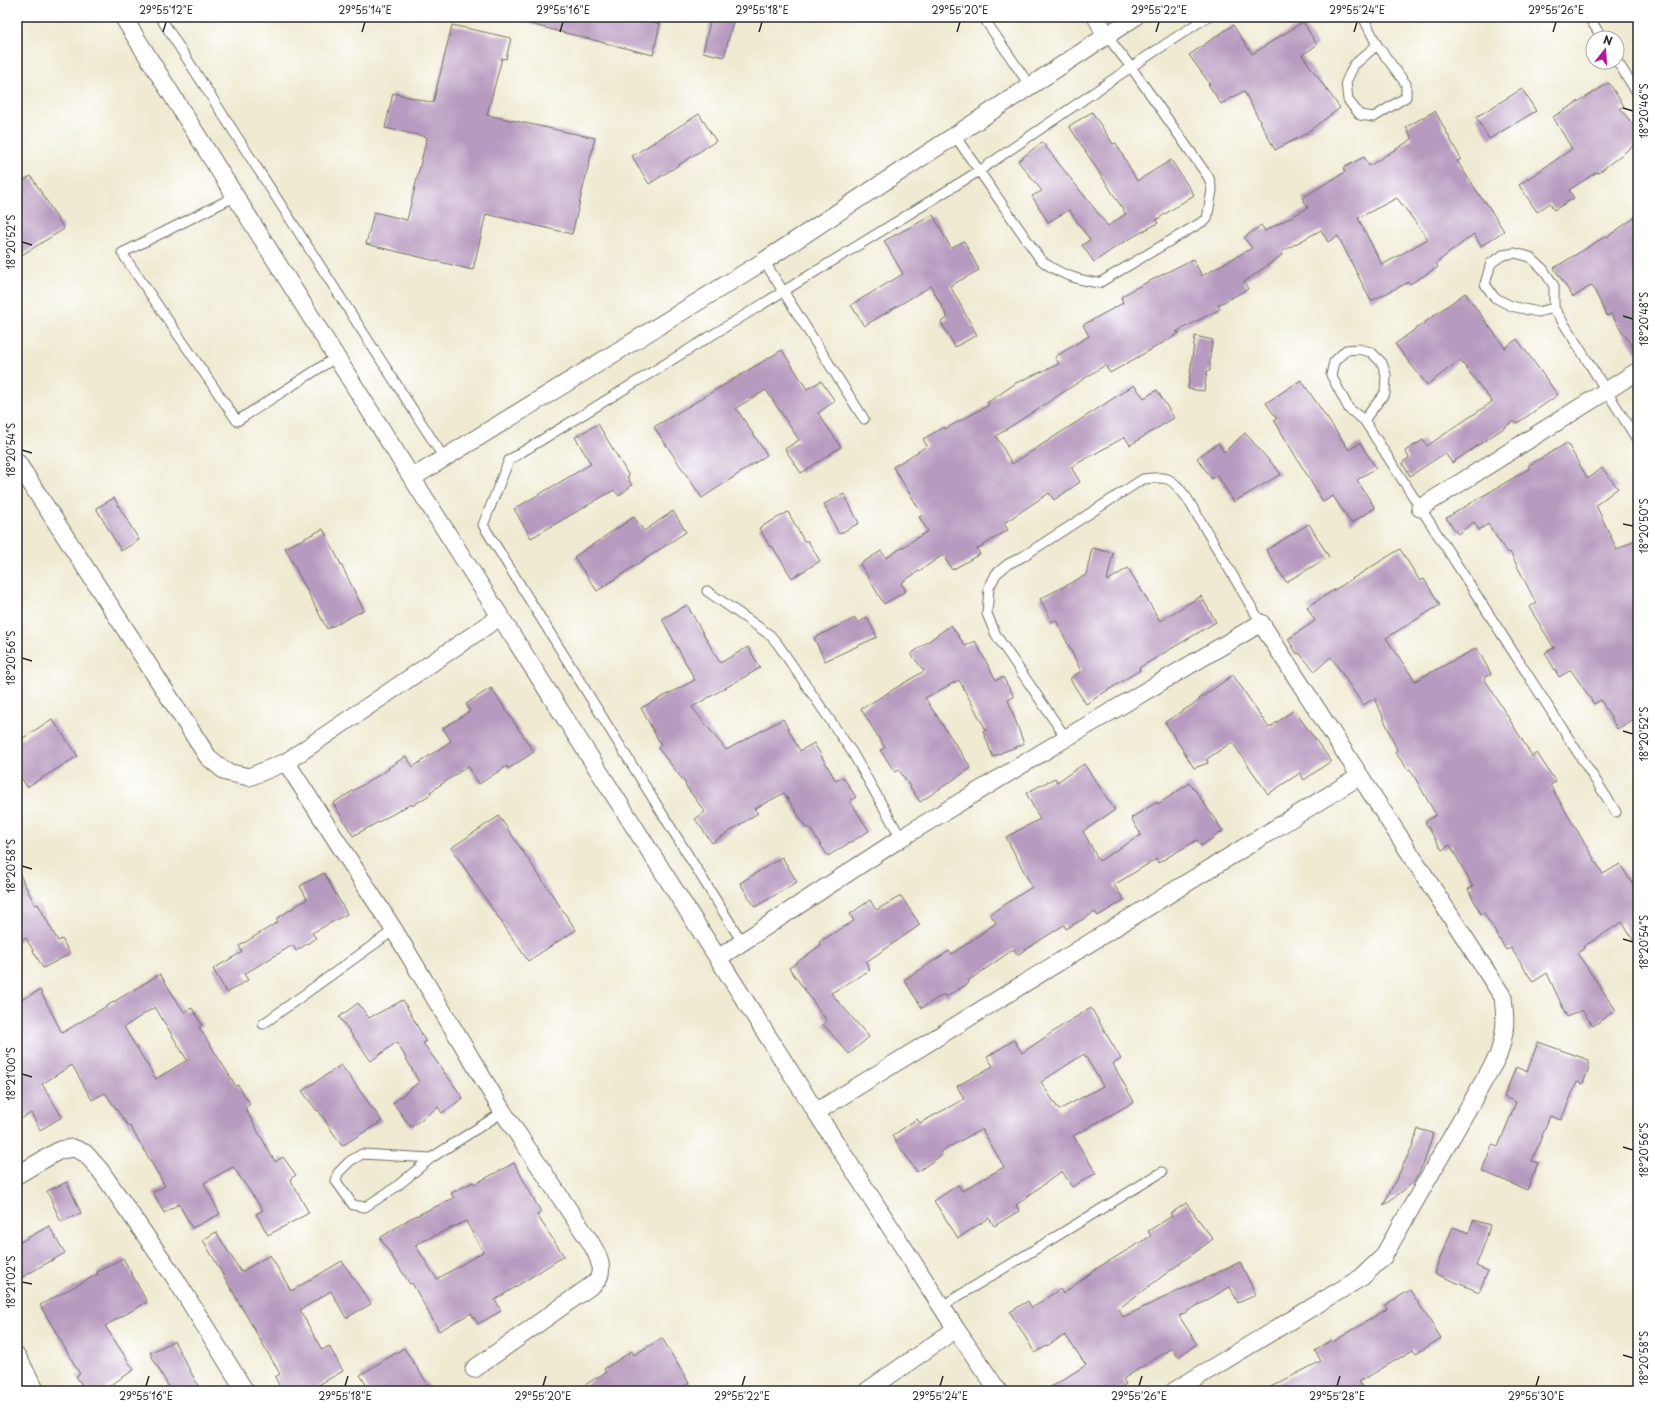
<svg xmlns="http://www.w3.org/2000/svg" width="1655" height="1408" font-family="'Playpen Sans',sans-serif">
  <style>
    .building { fill: #b79abf; fill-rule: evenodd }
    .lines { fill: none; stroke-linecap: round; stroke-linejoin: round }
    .lane-casing { stroke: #706e65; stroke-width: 11 }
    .street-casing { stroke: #706e65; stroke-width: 19 }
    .lane { stroke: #fff; stroke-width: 9 }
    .street { stroke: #fff; stroke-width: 17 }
    .ticks { fill: none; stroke: #2b2b2b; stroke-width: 1.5 }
    .neatline { fill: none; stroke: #2b2b2b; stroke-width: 1.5 }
    .ticks-label { font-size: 10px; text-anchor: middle; fill: #2b2b2b }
  </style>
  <rect width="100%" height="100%" fill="#fff"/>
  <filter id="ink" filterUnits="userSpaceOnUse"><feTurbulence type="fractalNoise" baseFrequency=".025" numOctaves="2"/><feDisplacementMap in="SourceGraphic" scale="8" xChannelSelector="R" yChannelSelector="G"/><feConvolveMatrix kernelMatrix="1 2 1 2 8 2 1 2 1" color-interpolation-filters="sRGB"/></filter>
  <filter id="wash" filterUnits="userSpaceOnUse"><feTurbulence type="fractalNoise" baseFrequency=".012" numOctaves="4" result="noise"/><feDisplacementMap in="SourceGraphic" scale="16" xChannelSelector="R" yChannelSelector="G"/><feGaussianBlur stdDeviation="0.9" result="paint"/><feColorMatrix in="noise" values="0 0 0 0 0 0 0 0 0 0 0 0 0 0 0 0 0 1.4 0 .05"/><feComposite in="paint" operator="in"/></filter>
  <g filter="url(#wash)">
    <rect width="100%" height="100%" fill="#efead1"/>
    <g id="blocks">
      <path class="building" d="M 527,17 L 632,17 L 660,24 L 653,55 L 526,23 Z
        M 711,17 L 734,17 L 724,57 L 703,52 Z
        M 1303,22 L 1317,45 L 1302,55 L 1340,108 L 1302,136 L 1275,150 L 1244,91 L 1221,104 L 1208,84 L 1210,84 L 1189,55 L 1233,25 L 1252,54 Z
        M 452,25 L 511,38 L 506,59 L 502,58 L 487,115 L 595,138 L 572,234 L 486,214 L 473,270 L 366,244 L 374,212 L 407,220 L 427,137 L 385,128 L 393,93 L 433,103 Z
        M 1609,83 L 1624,106 L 1620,108 L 1638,131 L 1638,142 L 1598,173 L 1597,172 L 1569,190 L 1574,198 L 1554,210 L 1550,203 L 1537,212 L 1519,185 L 1572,149 L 1553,117 Z
        M 1522,89 L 1536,111 L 1489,139 L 1476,117 Z
        M 1435,111 L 1461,159 L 1457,161 L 1484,202 L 1485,201 L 1504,231 L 1481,246 L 1474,234 L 1436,263 L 1438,267 L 1410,284 L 1409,282 L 1371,301 L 1338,236 L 1328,242 L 1321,230 L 1281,252 L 1282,255 L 1244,282 L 1248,289 L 1218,305 L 1220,309 L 1176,332 L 1180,333 L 1110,373 L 1105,365 L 996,436 L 1012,464 L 1134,385 L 1144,398 L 1157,390 L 1174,418 L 1130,445 L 1125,437 L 1071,467 L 1080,482 L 1054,500 L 1049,493 L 1004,523 L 1008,530 L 977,549 L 980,554 L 952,570 L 943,555 L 901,583 L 906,591 L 884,604 L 860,564 L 881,551 L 886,558 L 928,531 L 919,517 L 923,515 L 893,467 L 927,446 L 923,439 L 944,427 L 945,429 L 989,405 L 987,403 L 1016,383 L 1059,364 L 1055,357 L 1089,336 L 1083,325 L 1123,303 L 1121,297 L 1132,290 L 1193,259 L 1202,276 L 1252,248 L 1244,238 L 1261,225 L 1265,231 L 1308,208 L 1302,198 L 1345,172 L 1343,168 L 1364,157 L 1369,166 L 1412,139 L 1406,127 ZM 1397,198 L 1428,239 L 1382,265 L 1358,218 Z
        M 1092,112 L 1113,144 L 1116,143 L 1137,181 L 1171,160 L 1194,195 L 1156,220 L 1158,223 L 1122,243 L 1094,262 L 1082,245 L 1090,240 L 1069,210 L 1048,222 L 1032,196 L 1042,191 L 1018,161 L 1042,142 L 1108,226 L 1126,214 L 1069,126 Z
        M 699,114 L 716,141 L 649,184 L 632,156 Z
        M 31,176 L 64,229 L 17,258 L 17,184 Z
        M 933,215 L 951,248 L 964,241 L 979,270 L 950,286 L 977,335 L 955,347 L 941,322 L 948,318 L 931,286 L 864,326 L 851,305 L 903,274 L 884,241 Z
        M 1638,215 L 1638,356 L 1611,314 L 1607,316 L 1592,285 L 1573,297 L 1554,268 L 1606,236 L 1607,237 Z
        M 1465,293 L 1505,348 L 1517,339 L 1558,395 L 1516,424 L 1514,421 L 1452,463 L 1445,453 L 1410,476 L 1402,463 L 1409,458 L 1405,451 L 1423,440 L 1427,446 L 1492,402 L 1460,360 L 1427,385 L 1395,344 Z
        M 1195,336 L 1213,340 L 1210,355 L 1210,371 L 1207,371 L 1204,391 L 1188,389 Z
        M 782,350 L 807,389 L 821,381 L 835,401 L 818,413 L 841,447 L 801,473 L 785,449 L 799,440 L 766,390 L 736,408 L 767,455 L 702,498 L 654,427 Z
        M 1301,380 L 1349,450 L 1360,443 L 1376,468 L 1357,480 L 1375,508 L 1351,523 L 1333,496 L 1323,502 L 1274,420 L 1277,419 L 1266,403 Z
        M 598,424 L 629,476 L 627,477 L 632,485 L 619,496 L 614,490 L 531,538 L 514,509 L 591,464 L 575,437 Z
        M 1245,433 L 1281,474 L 1234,502 L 1217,475 L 1212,479 L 1197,458 L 1218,443 L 1224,452 Z
        M 1567,443 L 1588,479 L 1602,468 L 1618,488 L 1596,505 L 1617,550 L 1638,538 L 1638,717 L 1617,729 L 1601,700 L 1594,704 L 1571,670 L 1559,677 L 1545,653 L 1554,648 L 1529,607 L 1536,603 L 1510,552 L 1507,553 L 1488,524 L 1479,530 L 1474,522 L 1458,534 L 1446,518 L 1530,468 L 1528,466 Z
        M 844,494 L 859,523 L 839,534 L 824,504 Z
        M 114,498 L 139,540 L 121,551 L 96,508 Z
        M 673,511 L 686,532 L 597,591 L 574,557 L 634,517 L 644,531 Z
        M 788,512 L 804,541 L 808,541 L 820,561 L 792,578 L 772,546 L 770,547 L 759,528 Z
        M 1309,524 L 1329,557 L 1286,582 L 1266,550 Z
        M 323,529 L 364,610 L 327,629 L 285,548 Z
        M 1092,548 L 1113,553 L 1107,581 L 1128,568 L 1160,621 L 1201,596 L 1216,622 L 1139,668 L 1140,670 L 1086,704 L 1070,679 L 1081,671 L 1056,620 L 1052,622 L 1040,599 L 1086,575 Z
        M 1400,549 L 1420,581 L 1424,579 L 1440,605 L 1386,638 L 1415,681 L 1477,648 L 1491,674 L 1484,678 L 1532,756 L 1537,753 L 1556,782 L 1550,785 L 1603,874 L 1620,864 L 1638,893 L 1638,948 L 1622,922 L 1583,947 L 1584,949 L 1577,953 L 1616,1010 L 1593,1026 L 1582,1010 L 1567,1017 L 1547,973 L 1533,982 L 1511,948 L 1506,950 L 1484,913 L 1481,914 L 1468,889 L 1473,887 L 1450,845 L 1442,850 L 1425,822 L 1436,815 L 1410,769 L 1408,770 L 1395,752 L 1397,750 L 1375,698 L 1363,705 L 1331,657 L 1315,671 L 1299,653 L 1297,654 L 1288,639 L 1315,621 L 1307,607 Z
        M 687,605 L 720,663 L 748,647 L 760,668 L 692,707 L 726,750 L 783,719 L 800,751 L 814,743 L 836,781 L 843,777 L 856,797 L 850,801 L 869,831 L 828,856 L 809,827 L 807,829 L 784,793 L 754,809 L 758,813 L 712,843 L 695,819 L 705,812 L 685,785 L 686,784 L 658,748 L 661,745 L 641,708 L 695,680 L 662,619 Z
        M 867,617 L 877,637 L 825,661 L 814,638 L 855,618 L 858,623 Z
        M 951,625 L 965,646 L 975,641 L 996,680 L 1003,677 L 1014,697 L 1008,700 L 1024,744 L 1003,752 L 993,757 L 983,731 L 986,730 L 959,680 L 925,698 L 971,768 L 920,802 L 899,770 L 895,772 L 880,750 L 885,748 L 861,709 L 924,671 L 911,654 Z
        M 1233,675 L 1269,728 L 1294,710 L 1331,761 L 1304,780 L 1300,773 L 1268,794 L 1232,742 L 1207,759 L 1208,763 L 1194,768 L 1165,722 L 1200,700 L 1199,699 Z
        M 491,688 L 534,752 L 508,769 L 507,766 L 479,784 L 468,766 L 430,792 L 431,794 L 412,806 L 411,804 L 353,836 L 333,803 L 389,769 L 388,768 L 406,756 L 413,767 L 451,741 L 443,728 L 470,711 L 466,704 Z
        M 52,719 L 78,756 L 27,787 L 17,771 L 17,742 Z
        M 1084,764 L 1115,810 L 1083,831 L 1099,861 L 1141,835 L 1131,818 L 1157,802 L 1158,804 L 1190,783 L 1223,831 L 1201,846 L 1197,840 L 1158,863 L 1156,859 L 1114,885 L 1124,900 L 1098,916 L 1095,912 L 1066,929 L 1064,925 L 1017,955 L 1014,949 L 968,981 L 969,983 L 946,997 L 944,994 L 922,1008 L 904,980 L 949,951 L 952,954 L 996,923 L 990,914 L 1032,887 L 1006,837 L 1040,819 L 1026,793 L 1055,778 L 1057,782 Z
        M 499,816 L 576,930 L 528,961 L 451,848 Z
        M 782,857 L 797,882 L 755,907 L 740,883 Z
        M 17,869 L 35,905 L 38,904 L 58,941 L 62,939 L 70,954 L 43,968 L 26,938 L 17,942 Z
        M 324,873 L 347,914 L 312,933 L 316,938 L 296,951 L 293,945 L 244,974 L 248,980 L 227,993 L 213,969 L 242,952 L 239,946 L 278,922 L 276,919 L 307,899 L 300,886 Z
        M 901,896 L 920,925 L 866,962 L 870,970 L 831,993 L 869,1037 L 849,1054 L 823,1024 L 827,1021 L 789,968 L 821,945 L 819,942 L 854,921 L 850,914 L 870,900 L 876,910 Z
        M 160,974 L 184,1012 L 192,1008 L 202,1025 L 199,1027 L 236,1086 L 238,1085 L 250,1104 L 245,1108 L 275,1162 L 283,1157 L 296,1175 L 290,1179 L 309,1213 L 268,1235 L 256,1214 L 263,1210 L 233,1167 L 204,1183 L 220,1214 L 192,1228 L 179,1204 L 164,1213 L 153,1192 L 165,1186 L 130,1126 L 129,1127 L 105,1093 L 92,1100 L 72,1065 L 42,1084 L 62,1117 L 40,1130 L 31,1113 L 17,1121 L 17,1002 L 40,990 L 62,1033 ZM 155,1007 L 187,1060 L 156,1079 L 124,1027 Z
        M 403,1000 L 426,1042 L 423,1043 L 463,1098 L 442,1113 L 438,1107 L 411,1127 L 393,1103 L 419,1082 L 397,1042 L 371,1061 L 339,1017 L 358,1003 L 369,1018 Z
        M 1091,1008 L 1121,1059 L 1113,1064 L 1134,1102 L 1073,1136 L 1096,1173 L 1072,1187 L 1062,1171 L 1016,1205 L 1019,1211 L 994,1226 L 989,1218 L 958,1238 L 934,1201 L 958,1185 L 962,1191 L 1004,1167 L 982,1129 L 940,1152 L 942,1155 L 917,1172 L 892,1136 L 917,1119 L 920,1123 L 964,1099 L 957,1086 L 993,1066 L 987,1057 L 1014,1040 L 1022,1053 L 1066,1023 ZM 1084,1054 L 1103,1086 L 1059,1110 L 1041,1082 Z
        M 1538,1042 L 1589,1060 L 1589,1067 L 1583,1084 L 1577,1082 L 1561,1120 L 1550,1116 L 1532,1161 L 1538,1163 L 1527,1190 L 1482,1171 L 1492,1145 L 1498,1147 L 1516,1102 L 1504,1097 L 1516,1067 L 1527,1072 Z
        M 341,1065 L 382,1121 L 342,1146 L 318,1110 L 317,1111 L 302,1091 Z
        M 1418,1129 L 1433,1133 L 1425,1160 L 1414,1182 L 1383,1206 L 1412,1147 Z
        M 514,1163 L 541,1212 L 537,1215 L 564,1256 L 495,1300 L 501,1311 L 478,1324 L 471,1313 L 439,1331 L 412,1283 L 410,1284 L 380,1238 L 409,1219 L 454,1198 L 451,1193 L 473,1182 L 475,1184 ZM 466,1221 L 483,1252 L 437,1279 L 415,1245 Z
        M 67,1182 L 81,1213 L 61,1222 L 47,1191 Z
        M 1186,1203 L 1213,1239 L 1118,1309 L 1123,1317 L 1240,1262 L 1256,1295 L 1238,1303 L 1230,1287 L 1179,1316 L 1197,1344 L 1178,1357 L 1172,1348 L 1123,1379 L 1126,1384 L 1114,1391 L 1045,1391 L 1086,1365 L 1065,1335 L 1035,1353 L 1010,1312 L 1028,1301 L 1032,1308 L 1060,1289 L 1063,1294 L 1099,1267 L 1151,1236 L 1148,1231 L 1172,1216 L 1170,1214 Z
        M 1473,1220 L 1490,1225 L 1486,1240 L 1476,1266 L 1488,1271 L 1479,1292 L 1434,1273 L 1453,1227 L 1469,1233 Z
        M 49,1226 L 65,1253 L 17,1280 L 17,1244 Z
        M 216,1232 L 241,1272 L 270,1255 L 291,1291 L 342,1261 L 371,1304 L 346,1318 L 331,1291 L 300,1310 L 322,1350 L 329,1346 L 343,1371 L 308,1391 L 282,1391 L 275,1377 L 280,1374 L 203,1240 Z
        M 123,1258 L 147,1302 L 105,1326 L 134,1370 L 101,1391 L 86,1391 L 76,1376 L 80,1374 L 40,1305 L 98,1274 L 97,1272 Z
        M 1410,1290 L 1441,1338 L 1416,1354 L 1413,1350 L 1359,1382 L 1365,1391 L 1263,1391 L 1321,1361 L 1315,1351 L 1331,1340 L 1333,1342 L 1387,1309 L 1385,1305 Z
        M 662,1338 L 689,1383 L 676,1391 L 575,1391 L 606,1372 L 604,1369 L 632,1351 L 634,1355 Z
        M 174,1341 L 201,1391 L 171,1391 L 150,1353 Z
        M 404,1348 L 432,1391 L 370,1391 L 360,1375 Z"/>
    </g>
  </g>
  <g filter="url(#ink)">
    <use href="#blocks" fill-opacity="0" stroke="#706e65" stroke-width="1"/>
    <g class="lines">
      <g class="lane-casing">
        <path id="lane" d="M 160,17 L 444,458
          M 983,17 L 1030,86
          M 1363,17 L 1377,45 L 1406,84 L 1406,97 L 1374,117 L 1360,115 L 1348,100 L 1346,82 L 1354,65 L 1377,45
          M 1589,17 L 1602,38
          M 1617,61 L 1638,94
          M 955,136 L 1040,259 C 1057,274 1077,280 1099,283 L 1207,219 L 1212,190 L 1209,178 L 1131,67 L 1106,35
          M 236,196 L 122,253 L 237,421 L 335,358
          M 764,261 L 864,419
          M 1554,308 L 1538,312 L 1511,306 L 1494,297 L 1485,284 L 1491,263 L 1503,255 L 1515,253 L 1530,257 L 1543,269 L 1554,286 L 1554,308 L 1638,441
          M 1364,420 L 1385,393 L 1386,375 L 1382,363 L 1371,352 L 1358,349 L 1346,350 L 1334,362 L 1331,375 L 1349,409 L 1364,420 L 1616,812
          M 707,591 L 770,635 L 777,643 L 852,752 L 901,838
          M 1066,738 L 996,635 L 987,614 L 989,588 L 996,574 L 1008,564 L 1022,557 L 1143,479 C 1169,476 1171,477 1187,498 L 1261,623
          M 742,942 L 483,525 L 509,460 L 979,171 L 1131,67 L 1207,17
          M 263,1024 L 394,930
          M 431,1158 L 362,1154 L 350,1161 L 338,1173 L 336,1181 L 353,1205 L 365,1207 L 396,1187 L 431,1158 L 503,1112
          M 942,1306 L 1162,1172"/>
      </g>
      <g class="street-casing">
        <path id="street" d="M 123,17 L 412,478 L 816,1112 L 956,1329 L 998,1391
          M 1096,17 L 1106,35
          M 17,462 L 208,757 L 226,772 L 249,777 L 286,762 L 501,616
          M 412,478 L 764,261 L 1135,17
          M 1420,508 L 1638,371
          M 286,762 L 394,930 L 503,1112 L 589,1240 C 597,1253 607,1270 595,1283 L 474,1369
          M 718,958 L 901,838 L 1066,738 L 1261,623 L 1503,997 C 1506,1023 1506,1031 1498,1056 L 1383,1257 L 1362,1277 L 1174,1391
          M 816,1112 L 1360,776
          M 17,1175 L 60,1150 L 73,1148 L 85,1153 L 100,1170 L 175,1278 L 245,1391
          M 17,1356 L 36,1391
          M 867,1391 L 956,1329"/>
      </g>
      <use href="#lane" class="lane"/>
      <use href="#street" class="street"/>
    </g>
  </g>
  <path class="ticks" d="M 163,32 L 166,22M 362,32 L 365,22M 560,32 L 563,22M 759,32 L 762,22M 957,32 L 960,22M 1156,32 L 1159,22M 1354,32 L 1357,22M 1553,32 L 1556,22M 1623,108 L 1633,111M 22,242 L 32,245M 1623,316 L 1633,319M 22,450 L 32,453M 1623,524 L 1633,526M 22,658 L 32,661M 1623,731 L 1633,734M 22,866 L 32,869M 1623,939 L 1633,942M 22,1074 L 32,1077M 1623,1147 L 1633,1150M 22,1282 L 32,1284M 1623,1355 L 1633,1358M 146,1386 L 149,1376M 345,1386 L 348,1376M 543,1386 L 546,1376M 742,1386 L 745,1376M 940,1386 L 943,1376M 1139,1386 L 1142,1376M 1337,1386 L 1340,1376M 1536,1386 L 1539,1376"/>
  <rect width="1655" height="1408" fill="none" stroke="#fff" stroke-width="44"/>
  <g transform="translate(1605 50) rotate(17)"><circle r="19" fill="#ffffff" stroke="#aaaaaa"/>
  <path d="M0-3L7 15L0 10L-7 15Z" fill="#b5179e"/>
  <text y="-6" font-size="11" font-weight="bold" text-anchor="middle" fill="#2b2b2b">N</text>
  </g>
  <rect x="22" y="22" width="1611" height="1364" class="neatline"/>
  <g class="ticks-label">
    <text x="166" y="14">29°55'12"E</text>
    <text x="365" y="14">29°55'14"E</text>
    <text x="563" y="14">29°55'16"E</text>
    <text x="762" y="14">29°55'18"E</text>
    <text x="960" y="14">29°55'20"E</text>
    <text x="1159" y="14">29°55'22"E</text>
    <text x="1357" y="14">29°55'24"E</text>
    <text x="1556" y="14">29°55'26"E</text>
    <text transform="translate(1644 111) rotate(-90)" y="4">18°20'46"S</text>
    <text transform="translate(11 242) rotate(-90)" y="4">18°20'52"S</text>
    <text transform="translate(1644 319) rotate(-90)" y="4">18°20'48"S</text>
    <text transform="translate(11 450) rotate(-90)" y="4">18°20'54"S</text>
    <text transform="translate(1644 526) rotate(-90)" y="4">18°20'50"S</text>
    <text transform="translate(11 658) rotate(-90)" y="4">18°20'56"S</text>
    <text transform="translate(1644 734) rotate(-90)" y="4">18°20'52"S</text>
    <text transform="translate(11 866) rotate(-90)" y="4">18°20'58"S</text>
    <text transform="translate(1644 942) rotate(-90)" y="4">18°20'54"S</text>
    <text transform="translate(11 1074) rotate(-90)" y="4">18°21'00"S</text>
    <text transform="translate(1644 1150) rotate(-90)" y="4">18°20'56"S</text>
    <text transform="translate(11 1282) rotate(-90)" y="4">18°21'02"S</text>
    <text transform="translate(1644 1358) rotate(-90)" y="4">18°20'58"S</text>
    <text x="146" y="1400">29°55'16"E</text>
    <text x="345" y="1400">29°55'18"E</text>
    <text x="543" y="1400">29°55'20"E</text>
    <text x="742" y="1400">29°55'22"E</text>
    <text x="940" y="1400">29°55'24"E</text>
    <text x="1139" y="1400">29°55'26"E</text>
    <text x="1337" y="1400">29°55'28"E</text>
    <text x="1536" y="1400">29°55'30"E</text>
  </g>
</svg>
